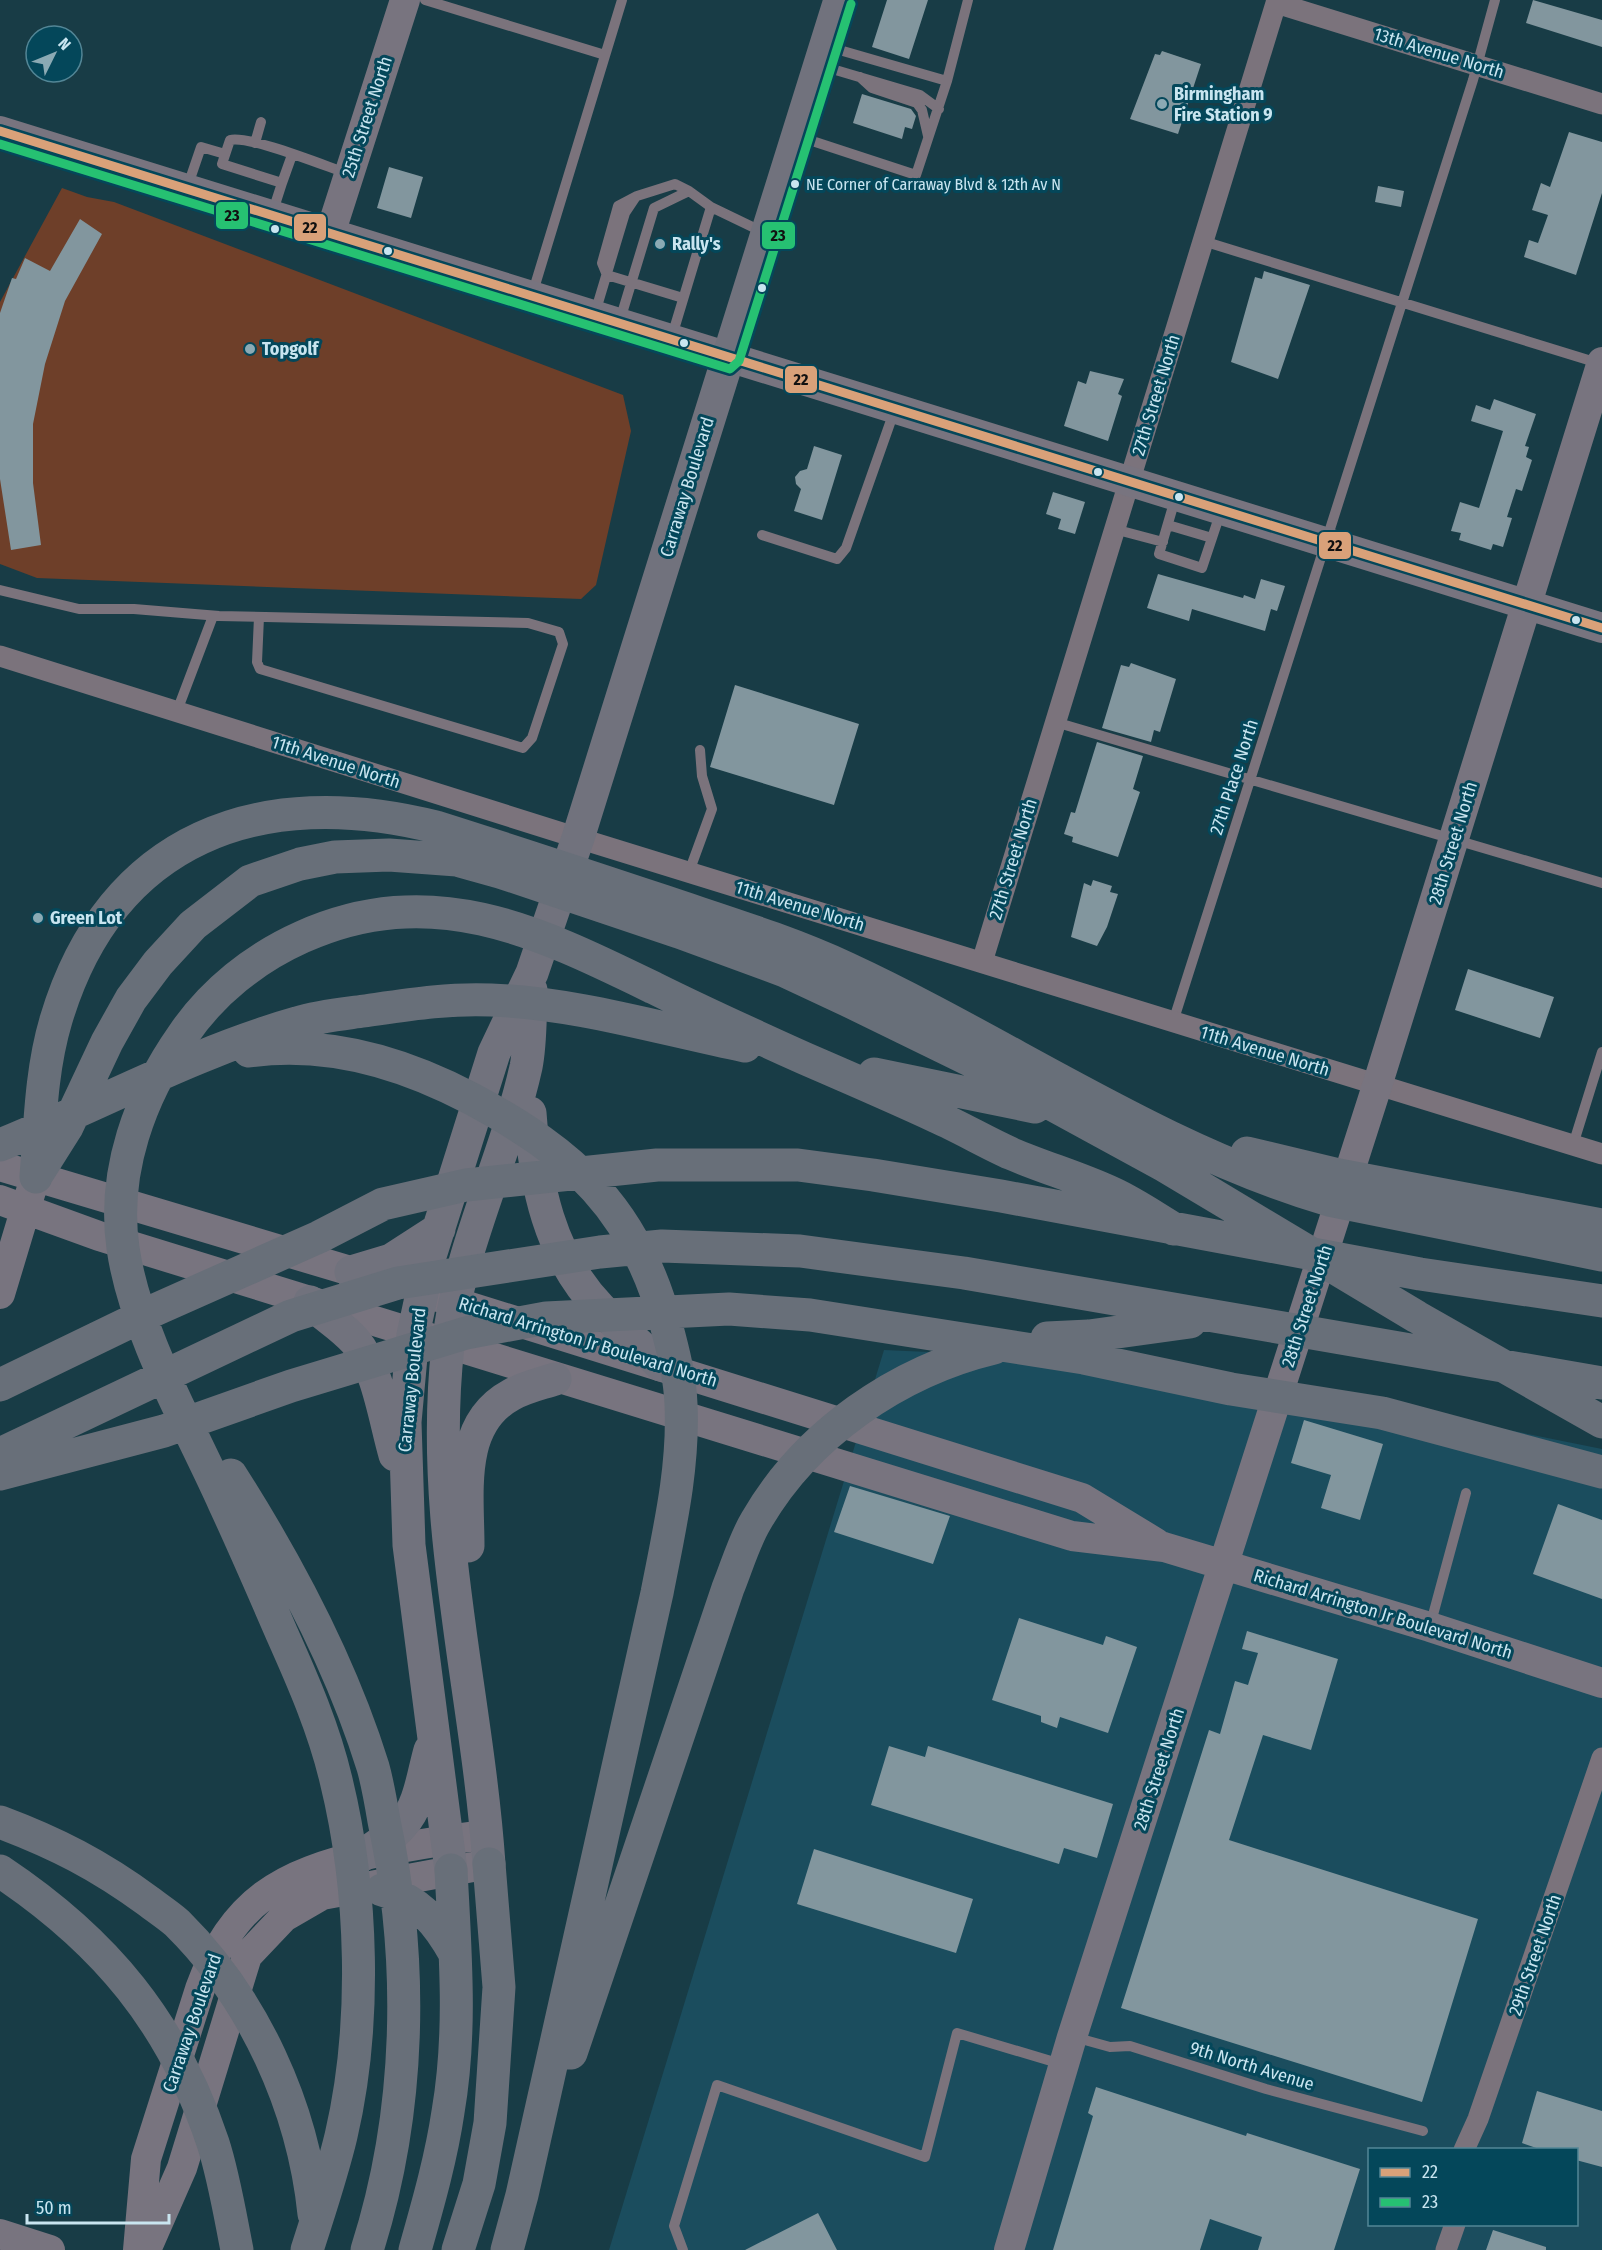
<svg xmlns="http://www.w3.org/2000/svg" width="1602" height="2250" font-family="'Fira Sans Condensed',sans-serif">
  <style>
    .built { fill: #1b4d5e; fill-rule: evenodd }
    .green { fill: #6e3f29 }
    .building { fill: #82969e }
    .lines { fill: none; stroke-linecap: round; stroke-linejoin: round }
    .lane { stroke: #7b737c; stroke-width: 10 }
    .street { stroke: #7b737c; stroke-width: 21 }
    .secondary { stroke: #78747f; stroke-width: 30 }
    .primary { stroke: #71727d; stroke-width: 33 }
    .highway { stroke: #686f79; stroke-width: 33 }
    .bus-1-casing { stroke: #04475a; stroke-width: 14 }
    .bus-2-casing { stroke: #04475a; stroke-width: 14 }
    .bus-1 { stroke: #d9a179; stroke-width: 9 }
    .bus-2 { stroke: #26c172; stroke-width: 9 }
    .poi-dot { fill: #8baab4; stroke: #04475a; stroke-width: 2 }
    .bus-dot { fill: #c9e5f0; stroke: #04475a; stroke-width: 2 }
    .labels { text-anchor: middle; stroke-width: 6; stroke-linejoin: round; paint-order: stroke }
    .bus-label { font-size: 16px; fill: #c9e5f0; stroke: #04475a; text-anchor: start }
    .street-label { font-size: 18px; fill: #c9e5f0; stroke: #04475a }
    .poi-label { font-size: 18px; font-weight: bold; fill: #c9e5f0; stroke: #04475a; text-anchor: start }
    .line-badge { stroke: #04475a; stroke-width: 2 }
    .pale-badge-label { font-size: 16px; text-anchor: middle; font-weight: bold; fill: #111 }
  </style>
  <rect width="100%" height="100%" fill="#183c46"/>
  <path class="built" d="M 884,1350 L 1178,1363 L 1602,1449 L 1602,2250 L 609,2250 ZM 1370,2150 L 1576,2150 L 1576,2224 L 1370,2224 Z"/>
  <path class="green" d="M 62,188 L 87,197 L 114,202 L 623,395 L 631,431 L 596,585 L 581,599 L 37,578 L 0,564 L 0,302 Z"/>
  <path class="building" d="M 887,0 L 928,0 L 909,59 L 872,47 Z
    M 1533,0 L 1602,20 L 1602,47 L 1526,23 Z
    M 1162,51 L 1201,64 L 1178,134 L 1130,119 L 1155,54 L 1160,55 Z
    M 862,94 L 911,109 L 916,116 L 912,129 L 905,127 L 902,139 L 853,123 Z
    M 1569,132 L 1602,142 L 1602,193 L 1576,275 L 1524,257 L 1529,240 L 1538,243 L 1548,215 L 1532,210 L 1541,183 L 1550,187 Z
    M 389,167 L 423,177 L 411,218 L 377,208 Z
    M 1378,186 L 1404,191 L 1401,207 L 1375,202 Z
    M 80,219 L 102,234 L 65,301 L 45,364 L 33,424 L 33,483 L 41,545 L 11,550 L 0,479 L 0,313 L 12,278 L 16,279 L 25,258 L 50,271 Z
    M 1264,271 L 1310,285 L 1278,379 L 1231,362 L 1255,277 L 1262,279 Z
    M 1090,371 L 1124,379 L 1118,394 L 1122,396 L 1108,441 L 1064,426 L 1078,381 L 1086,384 Z
    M 1494,399 L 1536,414 L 1525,446 L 1529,447 L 1526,457 L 1532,460 L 1522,491 L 1516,489 L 1507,517 L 1512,518 L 1503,547 L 1493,544 L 1491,550 L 1459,540 L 1461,533 L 1451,531 L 1460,502 L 1479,508 L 1503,431 L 1471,421 L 1476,405 L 1490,410 Z
    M 814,446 L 842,455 L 822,520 L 794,511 L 801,489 L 796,484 L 795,477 L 800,471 L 807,469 Z
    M 1053,492 L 1085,502 L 1075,534 L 1058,529 L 1061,519 L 1046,514 Z
    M 1158,574 L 1243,598 L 1244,595 L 1255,599 L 1261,579 L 1285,586 L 1277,611 L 1271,609 L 1265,631 L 1192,609 L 1189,621 L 1147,608 Z
    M 1131,663 L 1176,679 L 1160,732 L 1154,730 L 1151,742 L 1102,728 L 1121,665 L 1129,667 Z
    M 735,685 L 859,724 L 834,805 L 710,767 Z
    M 1097,742 L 1143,756 L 1133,789 L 1140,792 L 1118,857 L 1072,842 L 1073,837 L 1064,834 L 1071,812 L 1075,813 Z
    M 1093,880 L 1112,886 L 1110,892 L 1118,894 L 1107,927 L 1097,946 L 1071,937 L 1084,883 L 1091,886 Z
    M 1468,969 L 1554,997 L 1540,1038 L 1455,1010 Z
    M 1304,1420 L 1383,1444 L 1360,1520 L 1321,1508 L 1331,1475 L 1291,1463 Z
    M 850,1486 L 950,1516 L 933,1564 L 834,1532 Z
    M 1558,1504 L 1602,1520 L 1602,1599 L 1533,1574 Z
    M 1019,1618 L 1103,1645 L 1106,1636 L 1137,1647 L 1108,1733 L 1060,1717 L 1057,1728 L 1041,1722 L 1041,1716 L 992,1700 Z
    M 1247,1631 L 1338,1659 L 1311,1750 L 1263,1735 L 1229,1840 L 1478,1919 L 1422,2102 L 1121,2008 L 1209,1730 L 1220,1734 L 1235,1681 L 1248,1685 L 1258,1653 L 1242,1649 Z
    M 889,1746 L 925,1757 L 928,1746 L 1113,1804 L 1097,1858 L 1064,1848 L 1059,1864 L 871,1805 Z
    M 814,1849 L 973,1899 L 956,1953 L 797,1904 Z
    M 1096,2087 L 1246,2136 L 1247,2133 L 1360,2169 L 1334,2250 L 1258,2250 L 1262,2237 L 1210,2219 L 1200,2250 L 1053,2250 L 1093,2116 L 1088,2113 Z
    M 1537,2091 L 1602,2111 L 1602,2167 L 1576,2160 L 1576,2150 L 1542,2150 L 1522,2143 Z
    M 818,2213 L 837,2250 L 745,2250 Z
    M 1493,2230 L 1546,2247 L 1546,2250 L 1486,2250 Z"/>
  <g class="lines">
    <path class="lane" d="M 425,0 L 605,55
      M 829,47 L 947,81 L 968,0
      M 822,66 L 920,95 L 939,109
      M 860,77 L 872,88 L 917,103 L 922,110 L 928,136
      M 800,137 L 916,175 L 947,81
      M 255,143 L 261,122
      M 292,155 L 282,183 L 222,164 L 230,140 C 249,135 325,166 349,174
      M 187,188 L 201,147 L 225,154
      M 272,214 L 282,183
      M 1203,241 L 1598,363
      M 607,275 L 602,263 L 618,206 L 637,196 L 675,184 L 689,191 L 711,207 L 765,233
      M 607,275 L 683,298
      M 532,295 L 622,0
      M 595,313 L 625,213 L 635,198
      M 620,320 L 654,208 L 689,191
      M 672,336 L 711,207
      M 1176,496 L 1159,554 L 1202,568 L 1221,511
      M 1168,525 L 1212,538
      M 1114,529 L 1163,542
      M 762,535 L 837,559 L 846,548 L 895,409
      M 0,590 L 79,609 L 134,609 L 219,616 L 528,623 L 559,632 L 563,644 L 532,738 L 523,748 L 260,669 L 257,662 L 259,617
      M 177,711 L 213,616
      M 1055,722 L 1602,883
      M 689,872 L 712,809 L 702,776 L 700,750
      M 1173,1022 L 1473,80 L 1495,0
      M 1573,1145 L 1602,1052
      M 1430,1626 L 1466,1493
      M 1074,2037 L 1110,2047 L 1130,2046 L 1266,2089 L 1423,2131
      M 683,2250 L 674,2226 L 717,2085 L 925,2157 L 957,2033 L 1061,2064"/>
    <path class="street" d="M 1276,3 L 1602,104
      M 0,656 L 578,838 L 1602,1154
      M 982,962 L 1277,0
      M 1464,2150 L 1478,2119 L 1602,1758
      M 1446,2250 L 1455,2224"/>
    <path class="secondary" d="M 0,131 L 1602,628
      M 330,234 L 405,0
      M 0,1166 L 374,1278
      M 0,1200 L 99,1236 L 1072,1536 L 1164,1547 L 1430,1627 L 1602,1683
      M 0,1294 L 31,1191
      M 432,1295 L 1082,1498 L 1156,1543
      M 0,2234 L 50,2250
      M 138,2250 L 146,2159 L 200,1989 C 232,1901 282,1873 369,1854 C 409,1846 447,1839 487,1835
      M 146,2250 L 182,2168 L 247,1956 L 284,1917 L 322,1895 L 489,1864
      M 1009,2250 L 1072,2037 L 1377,1086 L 1602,362"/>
    <path class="primary" d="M 530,1113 C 535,1184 549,1255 600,1308 C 619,1328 641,1346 661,1365
      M 351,1272 L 391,1260 L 439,1229
      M 310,1302 C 324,1316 342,1326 355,1341 C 378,1368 385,1421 395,1455
      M 468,1546 C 468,1493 457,1424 511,1395 C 525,1387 540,1384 555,1379
      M 361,1856 C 374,1847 391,1838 402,1825 C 420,1806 423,1774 430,1750
      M 489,1864 C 477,1691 428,1521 448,1346 C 458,1250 505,1161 526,1067 C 531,1042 530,1015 531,990
      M 451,1870 L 409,1545 L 405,1422 L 413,1335 L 430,1256 L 494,1053 L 532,973 L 578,838 L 840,0"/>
    <path class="highway" d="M 249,1051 C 327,1040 404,1063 472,1099 C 574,1154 635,1209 666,1324 C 673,1350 680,1377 681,1404 C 684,1468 669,1531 657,1593 L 522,2195 L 507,2250
      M 874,1074 L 1035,1107
      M 0,1145 C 99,1105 194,1052 297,1023 C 319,1016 342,1014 364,1011 C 406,1005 448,998 491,1000 C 576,1003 661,1029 745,1046
      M 1247,1153 L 1339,1175 L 1602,1225
      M 38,1173 L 67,1127 L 107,1042 L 131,999 L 158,963 L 193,925 L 250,881 L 300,864 L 335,857 L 389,855 L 457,860 L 500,872 L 679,932 L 785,971 L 847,1000 L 980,1065 L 1165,1166 L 1417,1317 L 1602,1422
      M 36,1177 C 40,1124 41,1070 56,1020 C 111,836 261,783 436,827 C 512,851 588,876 663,901 C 725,922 788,941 846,968 C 1008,1043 1157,1149 1329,1200 L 1602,1255
      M 1047,1338 L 1089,1336 L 1190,1322
      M 0,1385 L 157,1309 L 319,1237 L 383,1204 L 466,1185 L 657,1165 L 798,1165 L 873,1175 L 1001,1196 L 1420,1274 L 1602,1301
      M 0,1454 L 291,1316 L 398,1283 L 600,1252 L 662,1246 L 800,1251 L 964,1273 L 1602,1383
      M 0,1474 L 164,1431 L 291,1386 L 466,1333 L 546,1318 L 729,1309 L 810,1315 L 1084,1358 L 1231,1389 L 1382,1413 L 1602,1472
      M 231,1475 C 289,1566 341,1664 373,1767 C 378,1785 381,1803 384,1821 C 414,1961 411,2112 367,2250
      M 0,1822 C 56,1843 99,1865 148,1901 C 157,1908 168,1915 177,1923 C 254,1999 303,2107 314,2214
      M 0,1871 C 105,1941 173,2023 213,2143 C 224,2177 230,2215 237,2250
      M 382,1890 C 420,1901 437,1922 455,1954
      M 571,2053 L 728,1588 C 737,1566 744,1541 756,1521 C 806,1434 898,1371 994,1348
      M 307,2250 C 319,2212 332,2174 341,2136 C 367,2025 363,1890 336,1780 C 324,1729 303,1681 282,1634 C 263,1590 244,1546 224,1503 C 189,1425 135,1332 123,1248 C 112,1172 140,1096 183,1035 C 212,992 255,958 302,937 C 432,879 537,931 654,988 C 704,1013 755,1036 806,1059 C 850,1078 894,1097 937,1117 C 962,1128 987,1143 1012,1154 C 1045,1168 1080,1178 1112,1193 C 1134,1203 1154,1217 1174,1229
      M 415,2250 C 428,2204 441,2159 448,2112 C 462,2031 455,1950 451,1870
      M 458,2250 L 479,2184 L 490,2123 L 499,1987 L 489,1864"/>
    <g class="bus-1-casing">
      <path id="bus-1" d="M 0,131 L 1602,628"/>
    </g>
    <g class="bus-2-casing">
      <path id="bus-2" d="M 0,144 L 730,369 L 739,361 L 851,4"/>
    </g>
    <use href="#bus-1" class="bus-1"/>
    <use href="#bus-2" class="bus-2"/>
  </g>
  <g class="poi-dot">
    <circle cx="1162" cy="104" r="6"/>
    <circle cx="660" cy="244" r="6"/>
    <circle cx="250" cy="349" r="6"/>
    <circle cx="38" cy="918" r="6"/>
  </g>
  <g class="bus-dot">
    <circle cx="795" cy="184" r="5"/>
    <circle cx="275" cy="229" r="5"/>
    <circle cx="388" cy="251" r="5"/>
    <circle cx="762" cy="288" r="5"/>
    <circle cx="684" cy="343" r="5"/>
    <circle cx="1098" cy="472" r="5"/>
    <circle cx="1179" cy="497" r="5"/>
    <circle cx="1576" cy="620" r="5"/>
  </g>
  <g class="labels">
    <g class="bus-label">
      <text x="806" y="190">NE Corner of Carraway Blvd &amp; 12th Av N</text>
    </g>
    <g class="street-label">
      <text transform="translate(1439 53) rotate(17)" y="6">13th Avenue North</text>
      <text transform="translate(367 117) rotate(-72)" y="6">25th Street North</text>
      <text transform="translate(1156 395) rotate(-73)" y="6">27th Street North</text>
      <text transform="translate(687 487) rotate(-73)" y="6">Carraway Boulevard</text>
      <text transform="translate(336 762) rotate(18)" y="6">11th Avenue North</text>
      <text transform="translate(1234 777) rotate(-72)" y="6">27th Place North</text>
      <text transform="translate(1453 843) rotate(-73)" y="6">28th Street North</text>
      <text transform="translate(1013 859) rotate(-73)" y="6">27th Street North</text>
      <text transform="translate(800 906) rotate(17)" y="6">11th Avenue North</text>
      <text transform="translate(1265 1051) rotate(17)" y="6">11th Avenue North</text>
      <text transform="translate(1307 1306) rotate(-72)" y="6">28th Street North</text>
      <text transform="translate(588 1342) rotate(17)" y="6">Richard Arrington Jr Boulevard North</text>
      <text transform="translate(412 1380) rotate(-84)" y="6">Carraway Boulevard</text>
      <text transform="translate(1383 1614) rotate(17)" y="6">Richard Arrington Jr Boulevard North</text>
      <text transform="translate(1159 1769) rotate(-72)" y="6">28th Street North</text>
      <text transform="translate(1535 1955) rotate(-71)" y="6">29th Street North</text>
      <text transform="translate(192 2023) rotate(-71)" y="6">Carraway Boulevard</text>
      <text transform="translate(1252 2066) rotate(17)" y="6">9th North Avenue</text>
    </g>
    <g class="poi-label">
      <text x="1174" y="100">Birmingham<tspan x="1174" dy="21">Fire Station 9</tspan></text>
      <text x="672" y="250">Rally's</text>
      <text x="262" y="355">Topgolf</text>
      <text x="50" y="924">Green Lot</text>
    </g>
  </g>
  <g class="line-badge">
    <rect x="215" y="201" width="34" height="29" rx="6" fill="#26c172"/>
    <rect x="293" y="213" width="34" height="29" rx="6" fill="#d9a179"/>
    <rect x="761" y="221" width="35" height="29" rx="6" fill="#26c172"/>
    <rect x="784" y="365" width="34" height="29" rx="6" fill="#d9a179"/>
    <rect x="1318" y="531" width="34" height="29" rx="6" fill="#d9a179"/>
  </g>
  <g class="pale-badge-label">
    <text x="232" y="221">23</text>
    <text x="310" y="233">22</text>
    <text x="778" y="241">23</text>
    <text x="801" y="385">22</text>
    <text x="1335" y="551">22</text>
  </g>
  <rect x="1368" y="2148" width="210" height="78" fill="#04475a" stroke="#538696" stroke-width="1.5"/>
  <rect x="1380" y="2168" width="30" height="9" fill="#d9a179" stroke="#538696" stroke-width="1.5"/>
  <text x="1422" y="2178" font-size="18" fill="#c9e5f0">22</text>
  <rect x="1380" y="2198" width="30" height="9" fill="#26c172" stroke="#538696" stroke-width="1.5"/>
  <text x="1422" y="2208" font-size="18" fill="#c9e5f0">23</text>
  <g transform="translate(54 54) rotate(47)"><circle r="28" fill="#04475a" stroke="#538696" stroke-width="1.5"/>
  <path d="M0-4.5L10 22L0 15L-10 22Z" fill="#8baab4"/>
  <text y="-9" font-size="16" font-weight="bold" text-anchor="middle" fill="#c9e5f0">N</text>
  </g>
  <path d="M27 2214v9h142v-9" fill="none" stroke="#c9e5f0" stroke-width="3"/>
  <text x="36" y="2214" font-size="18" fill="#c9e5f0" stroke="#04475a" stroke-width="4.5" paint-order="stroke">50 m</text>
</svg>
